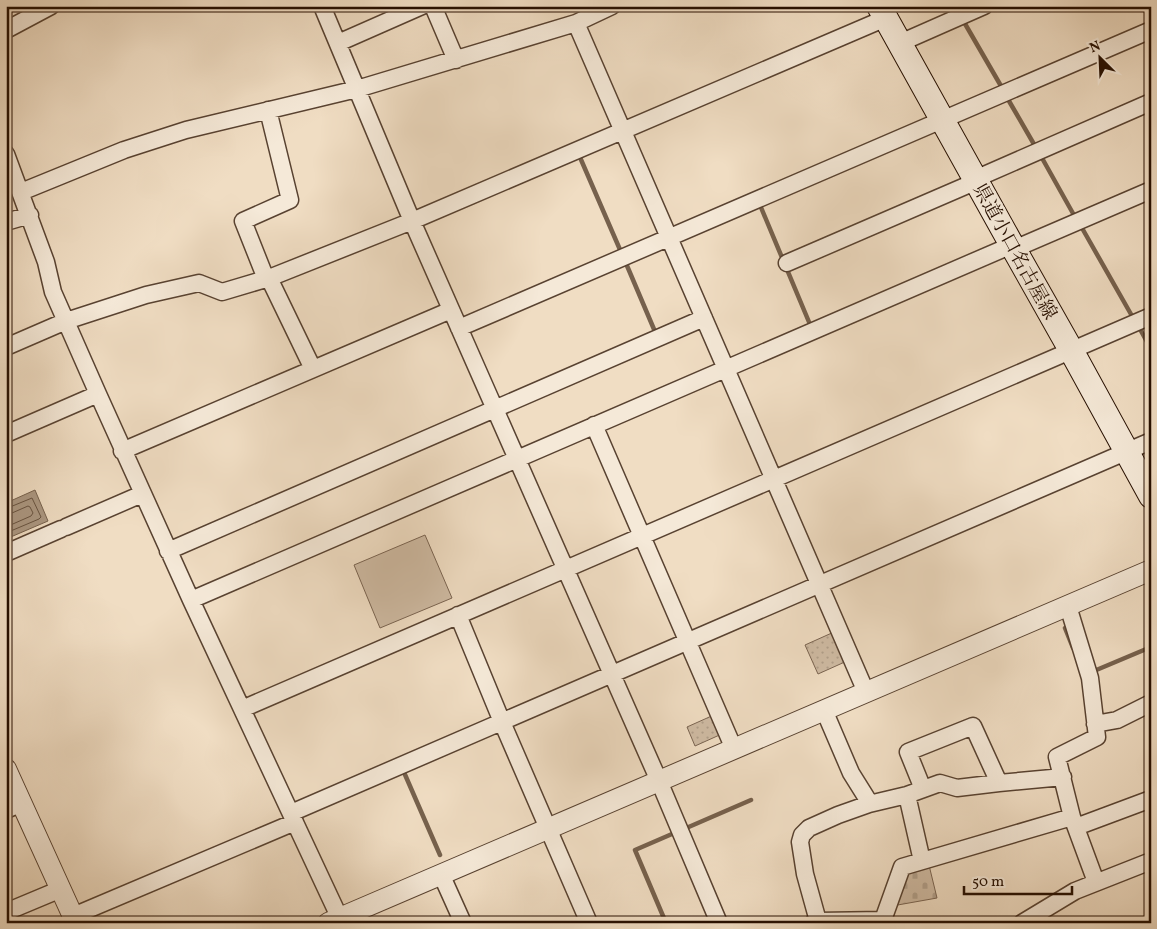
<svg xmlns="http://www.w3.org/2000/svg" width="1157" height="929" font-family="Vollkorn,'Noto Serif JP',serif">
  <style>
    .grass { fill: url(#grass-dots); stroke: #7a6451 }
    .cemetery { fill: url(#cemetery-stones); stroke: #7a6451 }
    .park { fill: #cebaa2; stroke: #7a6451 }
    .water { fill: #ab9781; stroke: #76614d }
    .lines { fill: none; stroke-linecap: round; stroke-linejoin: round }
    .shore { stroke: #685340; stroke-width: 1 }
    .stream { stroke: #76614d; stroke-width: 4.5 }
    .minor-casing { stroke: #584231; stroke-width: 19 }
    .tertiary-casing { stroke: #584231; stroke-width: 22 }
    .secondary-casing { stroke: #260f00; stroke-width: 26 }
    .minor { stroke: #f5e9d8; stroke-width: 16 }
    .tertiary { stroke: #f5e9d8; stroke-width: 20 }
    .secondary { stroke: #f5e9d8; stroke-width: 24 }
    .labels { text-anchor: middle; stroke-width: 4.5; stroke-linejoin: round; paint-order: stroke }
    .street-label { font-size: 19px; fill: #260f00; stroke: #f5e9d8 }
  </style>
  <defs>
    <pattern id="grass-dots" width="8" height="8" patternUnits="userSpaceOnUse" patternTransform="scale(1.25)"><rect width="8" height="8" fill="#cebaa2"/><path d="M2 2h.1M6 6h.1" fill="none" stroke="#b19f8a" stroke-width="1.8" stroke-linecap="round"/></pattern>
    <pattern id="cemetery-stones" width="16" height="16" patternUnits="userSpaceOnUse" patternTransform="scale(1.25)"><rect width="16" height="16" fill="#cebaa2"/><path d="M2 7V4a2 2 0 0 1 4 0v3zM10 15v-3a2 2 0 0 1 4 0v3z" fill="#b19f8a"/></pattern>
  </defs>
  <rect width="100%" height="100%" fill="#f0ddc3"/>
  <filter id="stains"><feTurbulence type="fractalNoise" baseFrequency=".004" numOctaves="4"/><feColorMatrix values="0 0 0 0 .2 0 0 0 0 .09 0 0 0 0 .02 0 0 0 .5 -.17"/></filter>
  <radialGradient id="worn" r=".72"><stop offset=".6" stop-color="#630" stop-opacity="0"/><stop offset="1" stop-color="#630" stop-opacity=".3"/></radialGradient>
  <path class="grass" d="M 834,632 L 847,661 L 818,674 L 805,645 Z
    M 716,714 L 724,733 L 695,746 L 687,727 Z"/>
  <path class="cemetery" d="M 928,861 L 937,898 L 892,906 L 905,869 Z"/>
  <path class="park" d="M 425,535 L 452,598 L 380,628 L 354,565 Z"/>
  <path class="water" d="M 35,490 L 48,521 L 6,539 L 6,503 Z"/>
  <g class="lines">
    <path class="shore" d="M 6,507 L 10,507 L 32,498 L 41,517 L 39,519 L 6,533
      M 6,514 L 12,513 L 28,506 L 30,507 L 33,513 L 31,516 L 6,527"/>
    <path class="stream" d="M 964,22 L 1001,86
      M 1009,101 L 1035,146
      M 579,155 L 621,252
      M 1042,158 L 1075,217
      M 760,205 L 809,322
      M 1082,228 L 1132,316
      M 625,261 L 656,334
      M 1141,331 L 1151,349
      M 1065,628 L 1073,648
      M 1094,671 L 1151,647
      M 406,769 L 403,770 L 440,855
      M 684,828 L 684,829 L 751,800
      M 666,923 L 635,850 L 672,834"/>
    <g class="minor-casing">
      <path id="minor" d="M 322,6 L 412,221 L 659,781 L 719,923
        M 433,6 L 456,60
        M 576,23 L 866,692
        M 6,30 L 51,6
        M 338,43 L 422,6
        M 900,43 L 984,6
        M 6,154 L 46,262 L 53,292 L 98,394 L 191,600 L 342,923
        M 975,179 L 1151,102
        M 21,192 L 124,150 L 186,130 L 357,89 L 576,23 L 612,6
        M 6,222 L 30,215
        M 1014,249 L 1151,190
        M 787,263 L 977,181
        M 269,278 L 313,369
        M 266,279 L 243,221 L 290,200 L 268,110
        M 459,328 L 1151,30
        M 6,347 L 66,321 L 146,295 L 199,283 L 222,292 L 269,278 L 412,221 L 886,18
        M 594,425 L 734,749
        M 6,434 L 98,394
        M 122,451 L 451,310
        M 66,527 L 142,494
        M 168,551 L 704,318
        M 6,553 L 61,529
        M 191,600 L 1012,245
        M 1068,606 L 1090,678 L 1097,737 L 1057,757 L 1072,817 L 1096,882
        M 458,615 L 502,722 L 589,923
        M 242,709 L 1151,316
        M 824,710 L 851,773 L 866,797 L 869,804
        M 1095,724 L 1117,720 L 1151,703
        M 923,789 L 908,752 L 973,726 L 999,783
        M 907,795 L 922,861
        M 6,810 L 22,803
        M 291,813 L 1151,441
        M 1076,827 L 1151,799
        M 441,874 L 463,923
        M 6,912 L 61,889
        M 73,916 L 295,822
        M 818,921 L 805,874 L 800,842 L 802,835 L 809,828 L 838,815 L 869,804 L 907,795 L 940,783 L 957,788 L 999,783 L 1063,777
        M 813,923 L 818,921 L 883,920 L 902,867 L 1072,817
        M 1022,923 L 1075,891 L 1151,861"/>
    </g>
    <g class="tertiary-casing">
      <path id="tertiary" d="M 6,769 L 76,923
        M 328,923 L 1151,570"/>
    </g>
    <g class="secondary-casing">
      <path id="secondary" d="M 879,6 L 1014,249 L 1071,350 L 1151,496"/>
    </g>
    <use href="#minor" class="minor"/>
    <use href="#tertiary" class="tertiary"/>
    <use href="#secondary" class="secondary"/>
  </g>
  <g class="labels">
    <g class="street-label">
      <text transform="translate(1016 251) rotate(61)" y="7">県道小口名古屋線</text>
    </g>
  </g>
  <rect width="1157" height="929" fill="none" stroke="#f0ddc3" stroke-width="25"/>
  <rect x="8" y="8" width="1142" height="914" fill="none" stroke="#260f00" stroke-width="2.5"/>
  <rect x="12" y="12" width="1132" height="904" fill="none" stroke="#260f00"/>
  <g transform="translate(1100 58) rotate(336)" stroke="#f5e9d8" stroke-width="4" paint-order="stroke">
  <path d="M0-4L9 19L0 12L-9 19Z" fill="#260f00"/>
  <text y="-8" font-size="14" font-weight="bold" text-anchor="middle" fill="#260f00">N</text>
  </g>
  <path d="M964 886v8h108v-8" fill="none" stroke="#260f00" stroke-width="2.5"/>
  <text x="972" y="886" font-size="15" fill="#260f00" stroke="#f5e9d8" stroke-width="4" paint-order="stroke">50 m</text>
  <rect width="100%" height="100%" filter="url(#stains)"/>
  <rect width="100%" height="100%" fill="url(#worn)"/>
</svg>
